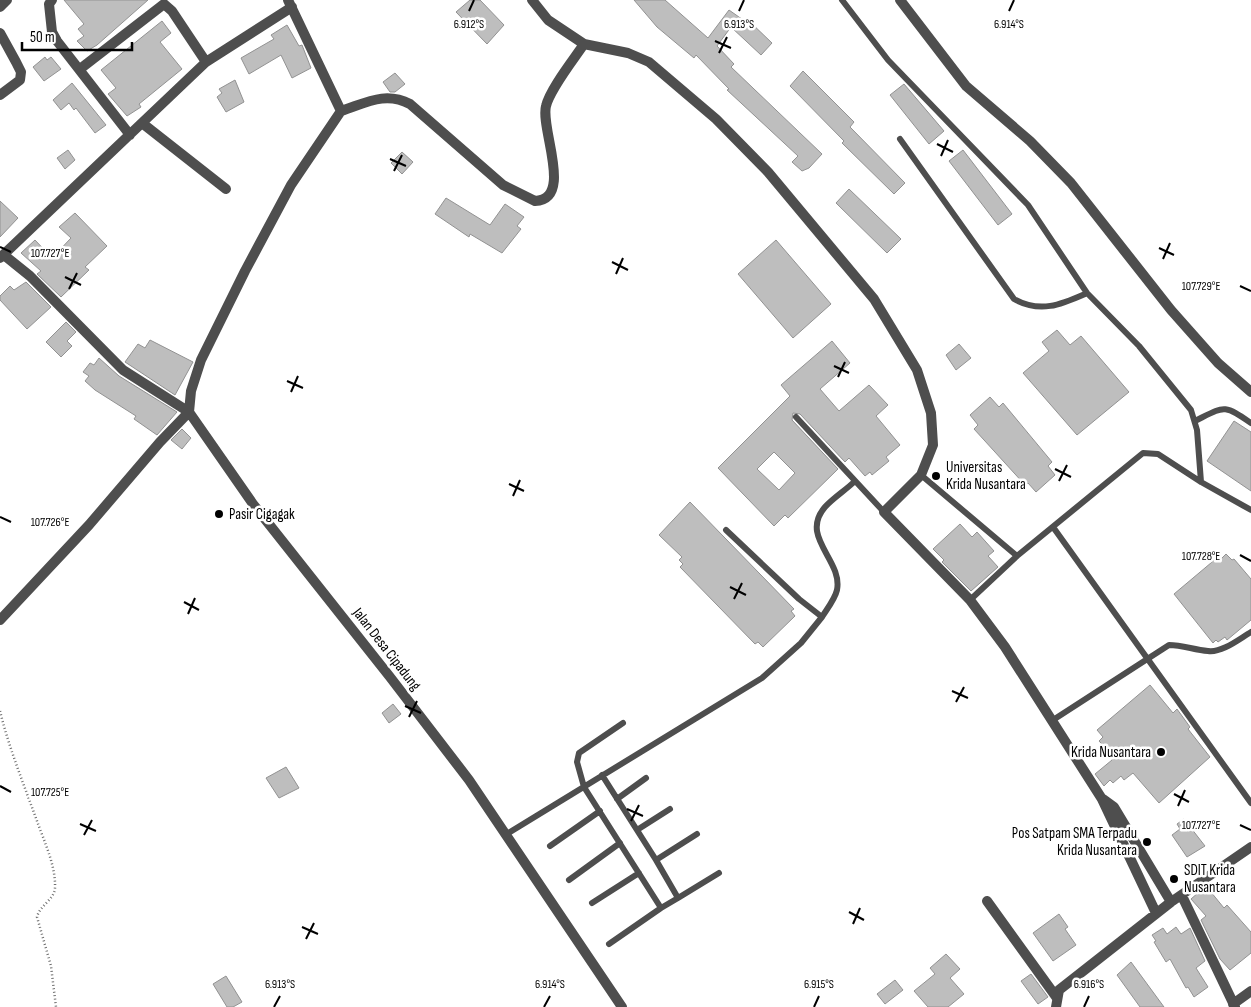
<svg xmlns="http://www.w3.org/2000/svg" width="1251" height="1007" font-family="'Sofia Sans Condensed',sans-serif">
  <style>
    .building { fill: #bebebe; stroke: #929292; fill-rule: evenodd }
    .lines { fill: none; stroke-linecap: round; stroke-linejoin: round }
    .path { stroke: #707070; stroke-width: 2.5; stroke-dasharray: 1 2.5; stroke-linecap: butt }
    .lane { stroke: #4e4e4e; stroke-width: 6 }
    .street { stroke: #4e4e4e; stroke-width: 10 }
    .ticks { fill: none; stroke: #000; stroke-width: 2 }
    .poi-dot { fill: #000; stroke: #fff; stroke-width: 2 }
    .labels { text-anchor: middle; stroke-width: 5; stroke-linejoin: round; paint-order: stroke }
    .poi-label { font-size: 15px; fill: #000; stroke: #fff; text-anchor: start }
    .street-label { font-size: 15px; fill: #000; stroke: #fff }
    .ticks-label { font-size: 12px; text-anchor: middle; fill: #000; stroke: #fff; stroke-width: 5; stroke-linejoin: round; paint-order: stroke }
  </style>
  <rect width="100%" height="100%" fill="#fff"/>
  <path class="building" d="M 64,0 L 148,0 L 97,45 L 87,51 L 77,41 L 84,36 L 78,29 L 84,24 Z
    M 470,0 L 480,0 L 504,25 L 487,44 L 456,12 Z
    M 634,0 L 665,0 L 708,38 L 729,10 L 746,22 L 748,20 L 772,43 L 761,55 L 731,27 L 717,46 L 734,64 L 731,67 L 822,154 L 809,168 L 802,171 L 792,162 L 798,156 L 727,90 L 729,89 L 696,55 L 694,58 L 657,27 Z
    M 162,21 L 171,33 L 160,42 L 182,69 L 139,104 L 141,107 L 127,116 L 108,94 L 116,88 L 101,70 Z
    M 287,25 L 299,46 L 302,45 L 311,68 L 292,78 L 281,55 L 249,74 L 241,58 L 274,39 L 271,35 Z
    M 45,57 L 47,60 L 51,57 L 61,69 L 44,81 L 33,67 Z
    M 803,71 L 854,122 L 850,127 L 905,183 L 894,194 L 842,143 L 844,141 L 790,86 Z
    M 395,73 L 405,84 L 395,92 L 390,92 L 383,82 Z
    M 235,80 L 244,102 L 226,112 L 217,97 L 222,93 L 219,89 Z
    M 72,83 L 106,125 L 95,133 L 76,108 L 74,110 L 69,103 L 61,110 L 53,100 Z
    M 904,84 L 944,131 L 929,144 L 890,95 Z
    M 68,150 L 75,160 L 65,169 L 57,158 Z
    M 963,150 L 1012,214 L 998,225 L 949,161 Z
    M 402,152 L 413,162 L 402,174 L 391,163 Z
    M 849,189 L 901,239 L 887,253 L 836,203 Z
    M 446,198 L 490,225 L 505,204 L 524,217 L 517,226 L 521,229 L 502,253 L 470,234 L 469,237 L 435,214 Z
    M 0,201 L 18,218 L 0,237 Z
    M 75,213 L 107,246 L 85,267 L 89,270 L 61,297 L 37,274 L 41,271 L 21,253 L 35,240 L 52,258 L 71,238 L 59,227 Z
    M 776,240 L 831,304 L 793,338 L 738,274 Z
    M 26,282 L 51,307 L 27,329 L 0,300 L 0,296 L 10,286 L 14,290 Z
    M 66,322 L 76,332 L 67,341 L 72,346 L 61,357 L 46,342 Z
    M 1057,330 L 1070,345 L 1081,336 L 1129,392 L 1077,435 L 1023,373 L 1049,351 L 1042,342 Z
    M 150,340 L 193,362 L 175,395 L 125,362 L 138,344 L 145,348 Z
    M 832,341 L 850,363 L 820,389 L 839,411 L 869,385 L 888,405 L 876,416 L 900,445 L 886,457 L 889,461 L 872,475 L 870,472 L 865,476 L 849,458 L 845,462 L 800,414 L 793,413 L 792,420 L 838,469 L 788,518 L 785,515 L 774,526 L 718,468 L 790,396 L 781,385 ZM 774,452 L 795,473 L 779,490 L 757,469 Z
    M 959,344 L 971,358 L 956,370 L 946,355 Z
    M 99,358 L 119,376 L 177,412 L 157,435 L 134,419 L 136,416 L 95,390 L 85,381 L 89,376 L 83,372 L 90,363 L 94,365 Z
    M 990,397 L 999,407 L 1003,403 L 1052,462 L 1048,466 L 1055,475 L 1036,492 L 1028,483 L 1025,485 L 974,429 L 978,425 L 970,415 Z
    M 1234,421 L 1251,432 L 1251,491 L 1207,461 Z
    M 182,429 L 191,438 L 182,449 L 171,440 Z
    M 690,502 L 794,609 L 791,611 L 795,616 L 763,647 L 758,642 L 755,644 L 680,567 L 683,564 L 679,560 L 682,557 L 659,535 Z
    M 960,524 L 972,537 L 977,532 L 994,551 L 988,556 L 998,567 L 971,591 L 942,562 L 944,560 L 933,549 Z
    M 1226,554 L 1232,560 L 1234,559 L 1251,579 L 1251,620 L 1227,640 L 1225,637 L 1218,642 L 1216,640 L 1213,643 L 1174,594 L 1218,557 L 1220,560 Z
    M 1150,685 L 1173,713 L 1177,709 L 1190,727 L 1188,729 L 1210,757 L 1159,803 L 1133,773 L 1124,780 L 1121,776 L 1113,783 L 1110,780 L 1104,786 L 1095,774 L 1112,760 L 1113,756 L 1099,741 L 1103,737 L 1097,730 Z
    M 393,704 L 401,714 L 389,723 L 382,713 Z
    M 286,767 L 299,788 L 279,798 L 266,778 Z
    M 1184,819 L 1205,846 L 1187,857 L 1172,835 L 1180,829 L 1177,824 Z
    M 1206,886 L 1224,908 L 1227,905 L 1251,932 L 1251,953 L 1230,970 L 1220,959 L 1201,920 L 1206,916 L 1191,899 Z
    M 1059,914 L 1068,927 L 1065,929 L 1076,945 L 1053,961 L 1033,933 Z
    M 1176,927 L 1181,934 L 1190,928 L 1205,961 L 1196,968 L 1208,987 L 1194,997 L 1188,987 L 1186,988 L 1170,959 L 1166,962 L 1154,942 L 1156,941 L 1152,935 L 1163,928 L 1167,934 Z
    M 946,954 L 960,969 L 950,978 L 964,994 L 948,1007 L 928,1007 L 914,991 L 935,974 L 930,968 Z
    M 1131,962 L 1164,1007 L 1140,1007 L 1117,975 Z
    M 1031,974 L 1048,997 L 1038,1004 L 1021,981 Z
    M 226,976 L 242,1002 L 233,1007 L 227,1007 L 213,984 Z
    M 895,980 L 903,990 L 885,1004 L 877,994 Z"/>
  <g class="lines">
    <path class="path" d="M 0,711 C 9,748 24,785 37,821 C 44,841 56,866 55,888 C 54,900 40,905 37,917 L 51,966 L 56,1007"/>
    <path class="lane" d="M 842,0 L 888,60 L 1028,205 L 1087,293 L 1139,346 L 1191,410 L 1197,430 L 1201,482
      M 900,139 L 1014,299 C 1041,314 1062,304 1087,293
      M 796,417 L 884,512
      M 1195,421 C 1225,406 1223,404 1251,423
      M 921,475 L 1017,556
      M 1053,527 L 1251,803
      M 726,530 L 799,599 L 822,617 C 827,609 835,599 837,590 C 843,560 799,537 825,507 C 834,497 846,490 855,481
      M 970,600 L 1017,556 L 1143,453 L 1158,454 L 1201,482 L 1251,510
      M 1053,720 L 1169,645 C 1183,645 1194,650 1208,651 C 1222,653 1239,639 1251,632
      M 602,775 L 656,860 L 678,898 L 661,908 L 584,787 L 577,762 L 579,753 L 623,723
      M 617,799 L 646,778
      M 637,830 L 670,809
      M 505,835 L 762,678 L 801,643 L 822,617
      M 550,846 L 600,811
      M 656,860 L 697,834
      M 569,880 L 620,843
      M 678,898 L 719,873
      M 592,903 L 639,873
      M 609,944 L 661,908"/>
    <path class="street" d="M 52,0 L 49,4 L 52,32 L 57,41 L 130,135
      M 900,0 L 966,86 L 1030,141 L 1071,183 L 1171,310 L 1218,363 L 1251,392
      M 0,7 L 7,0
      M 0,33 L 16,62 L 21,72 L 20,80 L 0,95
      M 584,44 L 628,53 L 649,62 L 716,119 L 768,172 L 874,299 L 917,370 L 931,413 L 933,445 L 921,475 L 884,512 L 970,600 L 1005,647 L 1102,799 L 1156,913
      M 80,69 L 164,4 L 172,11 L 206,62
      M 341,111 C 366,103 385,91 410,104 L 503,185 L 535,201 C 574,199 540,129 546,106 C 550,89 574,59 584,44 L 548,20 L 532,0
      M 142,123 L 226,189
      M 4,255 L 30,276 L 123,370 L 189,412 L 253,504 L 390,677 L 469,780 L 622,1007
      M 0,258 L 206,62 L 292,7
      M 0,620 L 89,525 L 160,442 L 189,412 L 191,391 L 201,360 L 245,271 L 291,185 L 341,111 L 288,0
      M 1103,799 L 1114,807 L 1171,902
      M 1182,896 L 1235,1007
      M 987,901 L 1057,998
      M 1233,1004 L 1251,991
      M 1056,1007 L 1059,990 L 1171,902 L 1251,847"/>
  </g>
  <path class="ticks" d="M 469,11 L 474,0M 739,11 L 744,0M 1009,11 L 1014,0M 715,41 L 731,48M 719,53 L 727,37M 937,144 L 953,152M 941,156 L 948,140M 390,159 L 406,166M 394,171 L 402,155M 0,247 L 11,252M 1159,248 L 1174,255M 1163,259 L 1170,243M 612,262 L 628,270M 616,274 L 623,258M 65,277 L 81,285M 1240,286 L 1251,291M 69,289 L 77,273M 834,366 L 849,373M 838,377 L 845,362M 287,381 L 303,388M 291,392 L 298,376M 1055,469 L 1071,477M 1059,481 L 1067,465M 509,484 L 524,491M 513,496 L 520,480M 0,517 L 11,522M 1240,555 L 1251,561M 730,587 L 746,595M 734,599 L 742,583M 184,602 L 199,610M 188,614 L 195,598M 952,691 L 968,698M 956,702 L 964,687M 405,706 L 421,713M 409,717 L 417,701M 0,786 L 11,792M 1174,794 L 1189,802M 1178,806 L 1185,790M 627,809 L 643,816M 631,821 L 639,805M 80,824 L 96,831M 1240,825 L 1251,830M 84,835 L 92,820M 849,912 L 864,920M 853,924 L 860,908M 302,927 L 318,934M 306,939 L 314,923M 274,1007 L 280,996M 544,1007 L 550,996M 814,1007 L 819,996M 1084,1007 L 1089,996"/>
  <g class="poi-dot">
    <circle cx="936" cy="476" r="5"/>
    <circle cx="219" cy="514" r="5"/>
    <circle cx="1161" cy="752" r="5"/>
    <circle cx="1147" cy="842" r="5"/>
    <circle cx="1174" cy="879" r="5"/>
  </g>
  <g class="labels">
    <g class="poi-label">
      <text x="946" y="472">Universitas<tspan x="946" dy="17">Krida Nusantara</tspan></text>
      <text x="229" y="519">Pasir Cigagak</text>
      <text x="1151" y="757" text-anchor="end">Krida Nusantara</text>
      <text x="1137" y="838" text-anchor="end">Pos Satpam SMA Terpadu<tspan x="1137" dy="17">Krida Nusantara</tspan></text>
      <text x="1184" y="875">SDIT Krida<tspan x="1184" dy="17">Nusantara</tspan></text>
    </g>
    <g class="street-label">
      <text transform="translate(387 649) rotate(52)" y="5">Jalan Desa Cipadung</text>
    </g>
  </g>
  <g class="ticks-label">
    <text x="469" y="28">6.912°S</text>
    <text x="739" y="28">6.913°S</text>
    <text x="1009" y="28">6.914°S</text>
    <text x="50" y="257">107.727°E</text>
    <text x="1201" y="290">107.729°E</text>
    <text x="50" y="526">107.726°E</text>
    <text x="1201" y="560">107.728°E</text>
    <text x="50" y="796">107.725°E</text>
    <text x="1201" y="829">107.727°E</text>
    <text x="280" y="988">6.913°S</text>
    <text x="550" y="988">6.914°S</text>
    <text x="819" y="988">6.915°S</text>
    <text x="1089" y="988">6.916°S</text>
  </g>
  <path d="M22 42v8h110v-8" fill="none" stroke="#000000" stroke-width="2.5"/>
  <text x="30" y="42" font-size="15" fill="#000000" stroke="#ffffff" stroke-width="4" paint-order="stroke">50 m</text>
</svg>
